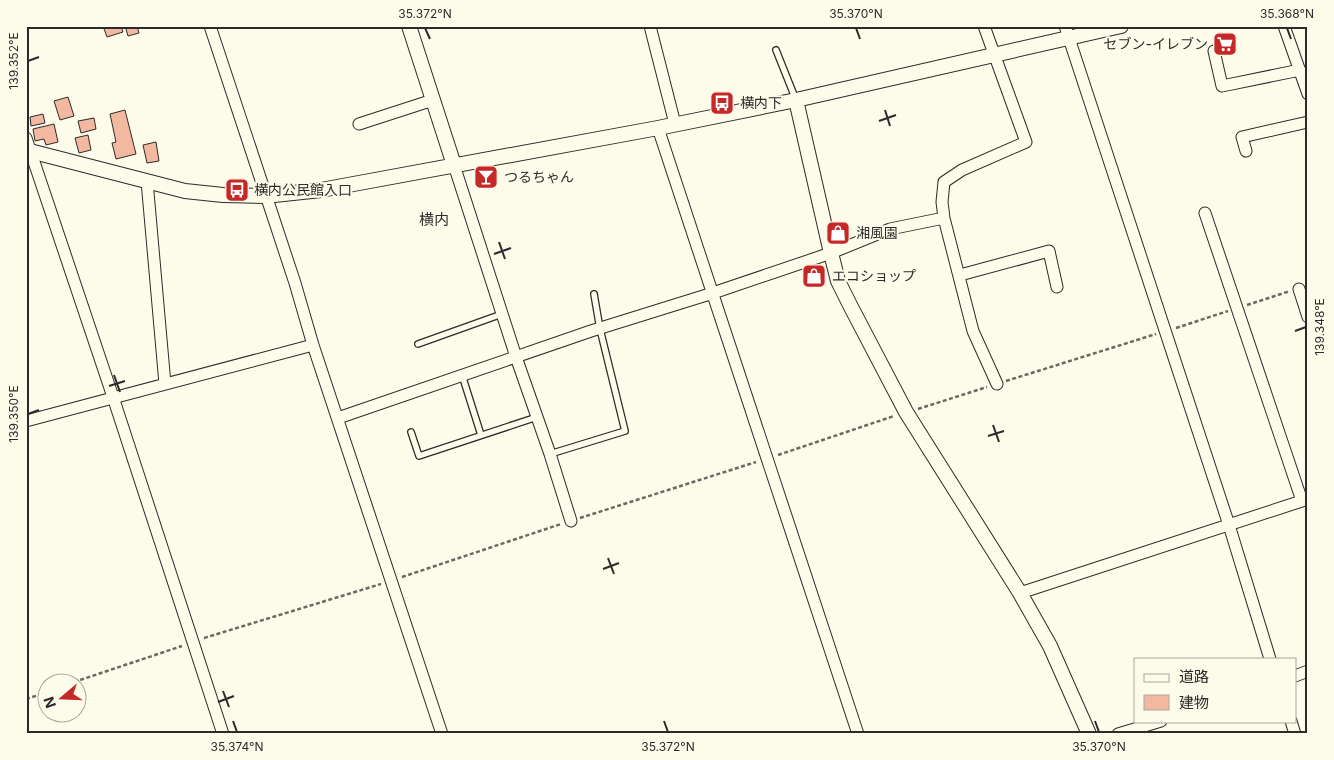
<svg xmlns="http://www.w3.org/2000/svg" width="1334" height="760" font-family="Inter,'Noto Sans JP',sans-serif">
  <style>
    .building { fill: #f2b8a0; stroke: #2b2b2b }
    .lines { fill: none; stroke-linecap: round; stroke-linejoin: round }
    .service-casing { stroke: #2b2b2b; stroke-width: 8 }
    .minor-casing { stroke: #2b2b2b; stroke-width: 13 }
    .tertiary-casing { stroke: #2b2b2b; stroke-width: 16 }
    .path { stroke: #6a6964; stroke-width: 2.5; stroke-dasharray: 4 2.5; stroke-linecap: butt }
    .service { stroke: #fdfbea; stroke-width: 5.5 }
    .minor { stroke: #fdfbea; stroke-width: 11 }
    .tertiary { stroke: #fdfbea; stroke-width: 14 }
    .ticks { fill: none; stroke: #2b2b2b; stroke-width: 2 }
    .labels { text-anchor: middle; stroke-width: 4; stroke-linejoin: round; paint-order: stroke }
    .poi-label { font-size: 14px; fill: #2b2b2b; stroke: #fdfbea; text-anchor: start }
    .neighbourhood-label { font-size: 15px; fill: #2b2b2b; stroke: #fdfbea }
    .neatline { fill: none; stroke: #2b2b2b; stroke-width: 2 }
    .ticks-label { font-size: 12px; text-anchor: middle; fill: #2b2b2b }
  </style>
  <rect width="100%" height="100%" fill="#fdfbea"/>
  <path class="building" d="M 103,26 L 121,26 L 123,32 L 107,37 Z
    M 125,26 L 137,26 L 139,33 L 128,36 Z
    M 68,97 L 74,116 L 60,120 L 54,101 Z
    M 125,110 L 136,154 L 116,159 L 112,143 L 116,142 L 110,114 Z
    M 43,114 L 45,123 L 31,126 L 30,117 Z
    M 94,118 L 96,129 L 81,133 L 78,121 Z
    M 54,124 L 58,142 L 46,145 L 44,139 L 35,141 L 33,129 Z
    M 88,135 L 91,150 L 79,153 L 75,138 Z
    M 156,142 L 159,161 L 147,163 L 143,145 Z"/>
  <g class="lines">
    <g class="service-casing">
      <path id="service" d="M 776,50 L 796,100
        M 418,344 L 502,314
        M 462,375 L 481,435
        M 411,432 L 419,456 L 537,417
        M 550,454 L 625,431 L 600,329 L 594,294"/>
    </g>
    <g class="minor-casing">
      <path id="minor" d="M 210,26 L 295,283 L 313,345 L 442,734
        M 650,26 L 675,124
        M 984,26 L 1026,142 L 962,170 L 944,182 L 942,202 L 944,218 L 973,331 L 997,384
        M 1065,26 L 1229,525 L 1270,659
        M 1284,26 L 1308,94
        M 1214,51 L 1222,86 L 1300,70
        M 359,124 L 433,100
        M 658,128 L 858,734
        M 26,138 L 113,397 L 223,734
        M 1246,151 L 1242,137 L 1308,122
        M 454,165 L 516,357 L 550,454 L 571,521
        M 147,181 L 165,384
        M 1205,213 L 1302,501
        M 960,275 L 1049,251 L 1057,287
        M 1299,289 L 1308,317
        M 338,418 L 591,331 L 713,293 L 831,253 L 890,229 L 944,218
        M 26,421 L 313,345
        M 1020,593 L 1308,499
        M 1295,676 L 1308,671
        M 1291,721 L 1295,734
        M 1118,734 L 1161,721"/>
    </g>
    <g class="tertiary-casing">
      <path id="tertiary" d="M 409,26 L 454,165
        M 796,100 L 831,253 L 838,281 L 851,307 L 906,412 L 1020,593 L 1050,646 L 1089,734
        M 26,150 L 185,191 L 223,195 L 265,196 L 321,190 L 658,128 L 796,100 L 1121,26"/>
    </g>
    <path class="path" d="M 1247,305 L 1290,291
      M 1176,328 L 1228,311
      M 1006,381 L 1156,334
      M 918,409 L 987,387
      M 778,455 L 894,416
      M 580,518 L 756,462
      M 402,577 L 561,524
      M 204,638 L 381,584
      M 74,682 L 182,646
      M 26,699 L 48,692"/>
    <use href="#service" class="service"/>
    <use href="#minor" class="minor"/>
    <use href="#tertiary" class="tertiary"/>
  </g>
  <path class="ticks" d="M 425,28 L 430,39M 856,28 L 860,39M 1287,28 L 1291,39M 28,61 L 39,57M 885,110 L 890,126M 879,121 L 896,115M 499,242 L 505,259M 494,254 L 511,248M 1295,331 L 1306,327M 114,375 L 120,392M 109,386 L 125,381M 28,414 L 39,410M 993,425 L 999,442M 988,436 L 1004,431M 608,558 L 614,574M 603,569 L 619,563M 223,691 L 229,707M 218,702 L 234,696M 233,721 L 237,732M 664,721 L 668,732M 1095,721 L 1099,732"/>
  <defs>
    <g id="supermarket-square" transform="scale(1.25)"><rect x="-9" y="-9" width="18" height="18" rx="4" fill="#c62828" stroke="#fdfbea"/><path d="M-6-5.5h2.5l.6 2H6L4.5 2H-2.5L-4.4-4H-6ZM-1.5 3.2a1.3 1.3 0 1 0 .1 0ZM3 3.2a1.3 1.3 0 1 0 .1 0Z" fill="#fff"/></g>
    <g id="bus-square" transform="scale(1.25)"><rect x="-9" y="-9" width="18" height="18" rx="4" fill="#c62828" stroke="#fdfbea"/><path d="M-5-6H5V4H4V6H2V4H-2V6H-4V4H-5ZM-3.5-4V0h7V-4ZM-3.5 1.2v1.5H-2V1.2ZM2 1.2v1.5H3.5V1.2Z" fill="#fff"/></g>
    <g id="bar-square" transform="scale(1.25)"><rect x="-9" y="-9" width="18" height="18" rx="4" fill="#c62828" stroke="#fdfbea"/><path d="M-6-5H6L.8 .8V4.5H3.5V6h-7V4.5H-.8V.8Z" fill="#fff"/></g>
    <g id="shop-square" transform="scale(1.25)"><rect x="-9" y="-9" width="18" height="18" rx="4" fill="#c62828" stroke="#fdfbea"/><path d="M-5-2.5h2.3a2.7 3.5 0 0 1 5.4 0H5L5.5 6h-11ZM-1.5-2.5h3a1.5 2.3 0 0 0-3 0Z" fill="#fff"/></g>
  </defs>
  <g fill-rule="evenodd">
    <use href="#supermarket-square" x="1225" y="44"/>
    <use href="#bus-square" x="722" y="103"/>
    <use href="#bar-square" x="486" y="177"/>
    <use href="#bus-square" x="237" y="190"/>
    <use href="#shop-square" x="838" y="233"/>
    <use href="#shop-square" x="814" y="276"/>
  </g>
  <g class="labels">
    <g class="poi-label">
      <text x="1208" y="49" text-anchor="end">セブン-イレブン</text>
      <text x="740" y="108">横内下</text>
      <text x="504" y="182">つるちゃん</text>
      <text x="254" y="195">横内公民館入口</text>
      <text x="856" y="238">湘風園</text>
      <text x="832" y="281">エコショップ</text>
    </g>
    <g class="neighbourhood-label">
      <text x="434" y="225">横内</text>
    </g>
  </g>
  <rect width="1334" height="760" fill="none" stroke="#fdfbea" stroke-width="55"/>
  <rect x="1134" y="658" width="162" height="65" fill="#fdfbea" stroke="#a9a89e"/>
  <rect x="1144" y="674" width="25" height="8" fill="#fdfbea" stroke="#a9a89e"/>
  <text x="1179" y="682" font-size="15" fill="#2b2b2b">道路</text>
  <rect x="1144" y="695" width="25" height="15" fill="#f2b8a0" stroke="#a9a89e"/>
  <text x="1179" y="708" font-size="15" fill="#2b2b2b">建物</text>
  <g transform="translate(62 698) rotate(251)"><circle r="24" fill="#fdfbea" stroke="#a9a89e"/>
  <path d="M0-4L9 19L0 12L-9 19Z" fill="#c62828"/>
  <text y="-8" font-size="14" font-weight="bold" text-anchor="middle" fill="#2b2b2b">N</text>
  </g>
  <rect x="28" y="28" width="1278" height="704" class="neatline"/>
  <g class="ticks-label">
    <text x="425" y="18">35.372°N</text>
    <text x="856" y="18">35.370°N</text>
    <text x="1287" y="18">35.368°N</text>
    <text transform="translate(14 61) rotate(-90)" y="4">139.352°E</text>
    <text transform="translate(1320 327) rotate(-90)" y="4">139.348°E</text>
    <text transform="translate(14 414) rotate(-90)" y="4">139.350°E</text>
    <text x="237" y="751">35.374°N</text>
    <text x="668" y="751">35.372°N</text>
    <text x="1099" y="751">35.370°N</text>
  </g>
</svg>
